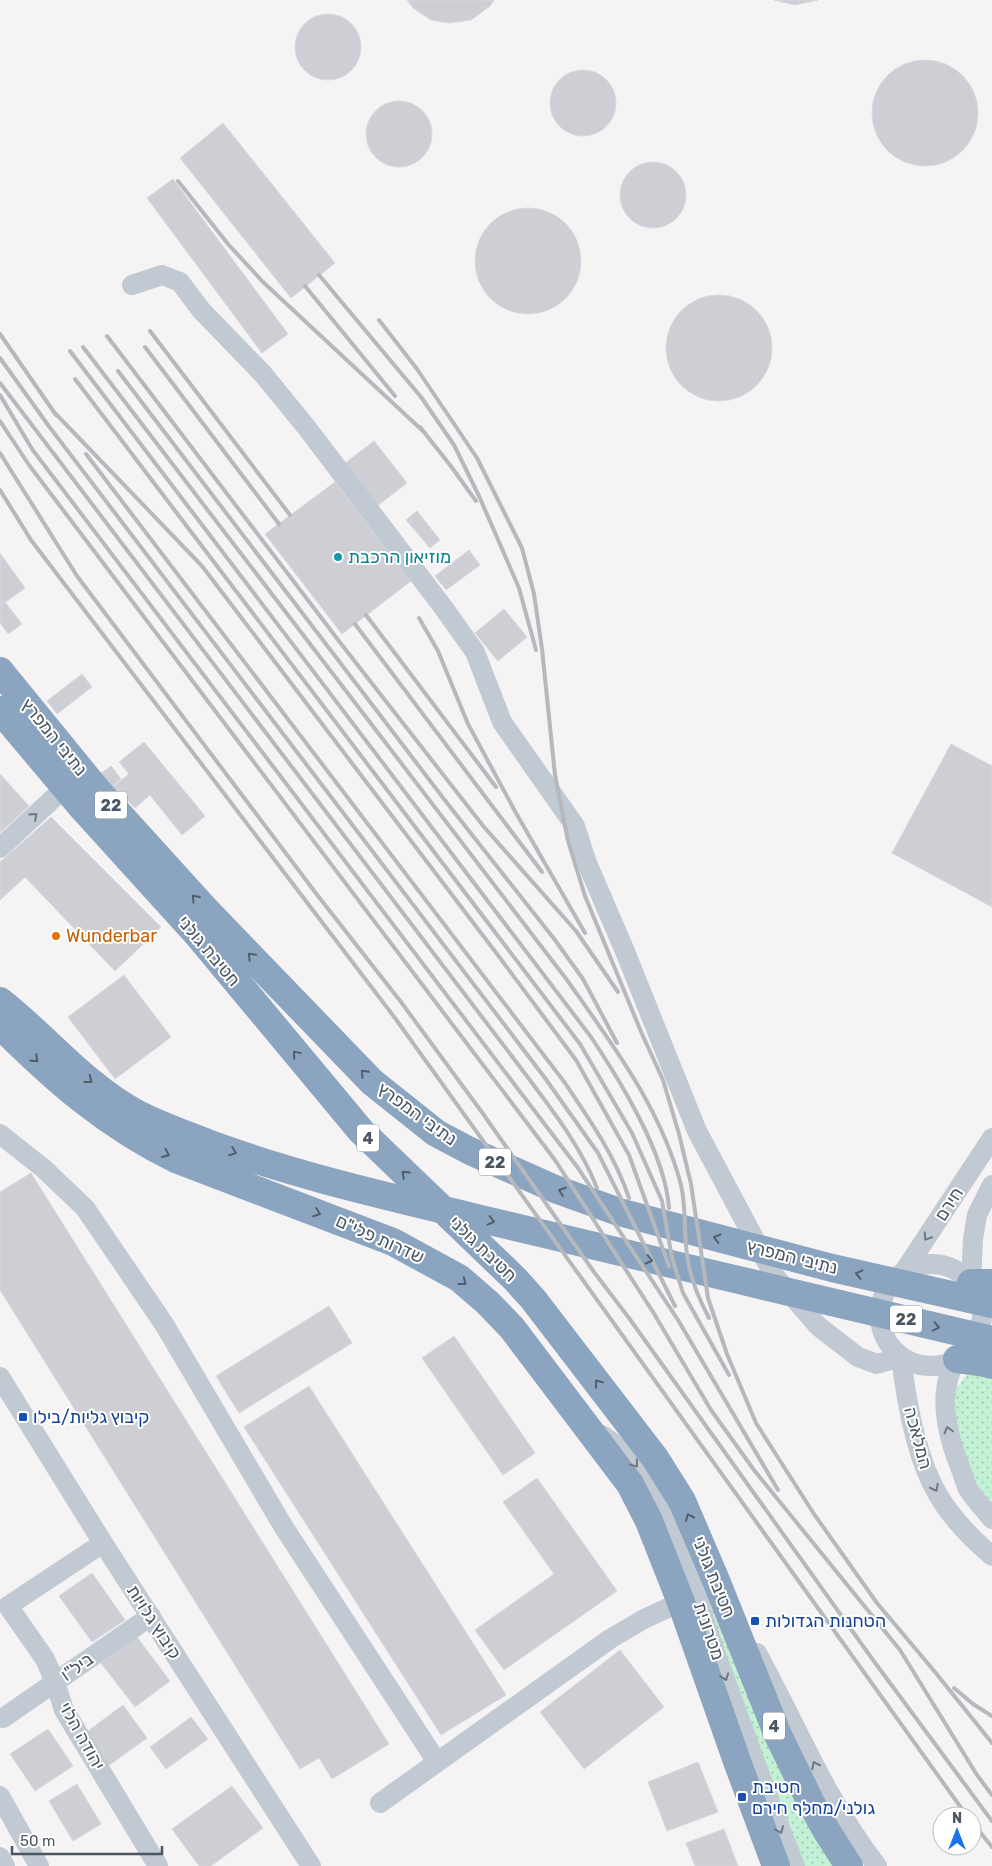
<svg xmlns="http://www.w3.org/2000/svg" width="992" height="1866" font-family="Rubik,'Noto Sans Hebrew',sans-serif">
  <style>
    .grass { fill: url(#grass-dots) }
    .building { fill: #cdcfd5; stroke: #d7d9de }
    .lines { fill: none; stroke-linecap: round; stroke-linejoin: round }
    .minor { stroke: #c1cad2; stroke-width: 20 }
    .highway { stroke: #8ba5c1; stroke-width: 28 }
    .rail { stroke: #b5b8bd; stroke-width: 4 }
    .oneway { stroke: #6e7983 }
    .oneway2 { stroke: #505e6b }
    .culture-dot { fill: #0f9aa8; stroke: #fff; stroke-width: 2 }
    .food-dot { fill: #e8710a; stroke: #fff; stroke-width: 2 }
    .transit-dot { fill: #1a4fb4; stroke: #fff; stroke-width: 2 }
    .labels { text-anchor: middle; stroke-width: 4; stroke-linejoin: round; paint-order: stroke }
    .shield { fill: #fff; stroke: #808990; stroke-width: 1 }
    .shield-label { font-size: 16px; font-weight: bold; fill: #4a5661 }
    .culture-label { font-size: 18px; fill: #0d838f; stroke: #fff; text-anchor: start }
    .street-label { font-size: 18px; fill: #4a5661; stroke: #fff }
    .food-label { font-size: 18px; fill: #c56008; stroke: #fff; text-anchor: start }
    .transit-label { font-size: 18px; fill: #164399; stroke: #fff; text-anchor: start }
  </style>
  <defs>
    <pattern id="grass-dots" width="8" height="8" patternUnits="userSpaceOnUse" patternTransform="scale(1.25)"><rect width="8" height="8" fill="#c3f1d5"/><path d="M2 2h.1M6 6h.1" fill="none" stroke="#a0c6b0" stroke-width="1.8" stroke-linecap="round"/></pattern>
  </defs>
  <rect width="100%" height="100%" fill="#f5f3f3"/>
  <path class="grass" d="M 970,1369 L 992,1377 L 992,1514 L 970,1471 L 956,1427 L 956,1390 Z
    M 711,1581 L 839,1866 L 800,1866 L 699,1582 Z"/>
  <path class="building" d="M 407,0 L 494,0 L 490,6 L 471,20 L 449,23 L 431,20 L 413,8 Z
    M 774,0 L 818,0 L 795,5 Z
    M295 47a33 33 0 1 1 66 0a33 33 0 1 1-66 0Z
    M872 113a53 53 0 1 1 106 0a53 53 0 1 1-106 0Z
    M550 103a33 33 0 1 1 66 0a33 33 0 1 1-66 0Z
    M366 134a33 33 0 1 1 66 0a33 33 0 1 1-66 0Z
    M 223,123 L 335,263 L 291,298 L 180,158 Z
    M620 195a33 33 0 1 1 66 0a33 33 0 1 1-66 0Z
    M 173,179 L 288,334 L 262,353 L 147,198 Z
    M475 261a53 53 0 1 1 106 0a53 53 0 1 1-106 0Z
    M666 348a53 53 0 1 1 106 0a53 53 0 1 1-106 0Z
    M 374,441 L 407,483 L 377,506 L 344,464 Z
    M 335,482 L 411,581 L 342,634 L 265,534 Z
    M 417,511 L 440,540 L 430,548 L 406,520 Z
    M 469,550 L 480,565 L 446,590 L 435,576 Z
    M 0,553 L 25,588 L 0,606 Z
    M 5,602 L 22,624 L 8,634 L 0,623 L 0,606 Z
    M 504,609 L 527,637 L 498,661 L 475,633 Z
    M 82,674 L 92,687 L 57,714 L 47,701 Z
    M 144,742 L 205,816 L 182,835 L 150,795 L 135,808 L 113,787 L 129,774 L 119,762 Z
    M 951,744 L 992,766 L 992,907 L 892,853 Z
    M 111,766 L 121,779 L 111,788 L 100,774 Z
    M 0,774 L 29,806 L 0,833 Z
    M 51,817 L 161,927 L 115,971 L 25,877 L 0,900 L 0,862 Z
    M 124,975 L 171,1037 L 115,1079 L 68,1017 Z
    M 31,1173 L 389,1744 L 332,1779 L 319,1758 L 300,1769 L 0,1290 L 0,1192 Z
    M 329,1306 L 352,1343 L 239,1413 L 216,1376 Z
    M 454,1336 L 535,1453 L 503,1475 L 422,1358 Z
    M 309,1386 L 506,1695 L 441,1735 L 244,1427 Z
    M 537,1478 L 617,1591 L 504,1670 L 475,1630 L 554,1574 L 503,1502 Z
    M 92,1573 L 125,1620 L 92,1642 L 59,1596 Z
    M 137,1637 L 170,1681 L 135,1707 L 101,1663 Z
    M 620,1650 L 664,1707 L 584,1769 L 540,1712 Z
    M 123,1705 L 147,1738 L 108,1766 L 84,1734 Z
    M 191,1717 L 208,1739 L 166,1769 L 150,1747 Z
    M 48,1729 L 73,1766 L 35,1791 L 10,1754 Z
    M 698,1762 L 718,1812 L 667,1831 L 648,1782 Z
    M 77,1784 L 101,1824 L 73,1841 L 49,1801 Z
    M 232,1786 L 263,1828 L 211,1866 L 199,1866 L 172,1829 Z
    M 724,1829 L 738,1866 L 695,1866 L 686,1843 Z"/>
  <g class="lines">
    <path class="minor" d="M 132,285 L 162,275 L 180,282 L 201,310 L 263,374 L 307,428 L 443,607 L 475,652 L 502,722 L 575,826 L 587,863 L 624,949 L 697,1131 L 773,1274 L 818,1326 L 858,1357 L 877,1364 L 901,1357 C 906,1399 916,1457 937,1493 C 951,1518 971,1538 992,1556
      M 0,848 L 58,794 L 61,781
      M 0,1134 L 43,1168 L 85,1208 L 164,1324 L 283,1526 L 437,1762
      M880 1315a51 51 0 1 1 102 0a51 51 0 1 1-102 0Z
      M 905,1270 L 992,1138
      M 971,1283 L 973,1239 L 977,1215 L 992,1185
      M 957,1359 C 936,1391 947,1434 960,1467 C 963,1474 965,1482 968,1489 C 975,1500 984,1509 992,1519
      M 0,1377 L 103,1543 L 311,1866
      M 602,1435 C 611,1441 620,1448 628,1456 C 675,1506 692,1586 714,1649 C 741,1722 766,1795 795,1866
      M 103,1543 L 8,1606 L 45,1659 L 55,1682 L 64,1710 L 158,1866
      M 757,1653 C 796,1724 827,1802 877,1866
      M 3,1718 L 151,1616
      M 0,1796 L 39,1866
      M 380,1803 L 610,1639 L 644,1619 L 681,1602
      M 0,1857 L 5,1866"/>
    <path class="highway" d="M 0,671 L 97,790 L 204,908 L 372,1082 L 436,1133 L 470,1151 L 555,1189 L 619,1212 L 832,1268 L 992,1304
      M 0,710 L 80,805 L 197,934 L 361,1131 L 515,1279 L 533,1299 L 655,1458 L 682,1501 L 715,1578 L 778,1735 L 811,1803 L 826,1830 L 849,1866
      M 0,1001 C 46,1037 84,1085 136,1113 C 159,1125 185,1134 210,1144 C 297,1176 387,1196 477,1218 C 649,1259 820,1299 992,1340
      M 0,1025 C 54,1079 108,1127 178,1160 L 393,1242 L 459,1278 L 488,1303 L 512,1328 L 630,1484 L 649,1521 L 681,1602 L 738,1764 L 776,1866
      M 971,1283 L 992,1283
      M 957,1359 L 980,1362 L 992,1365"/>
    <path class="rail" d="M 178,181 L 228,244 L 263,282 L 424,432
      M 319,275 L 421,397 L 454,445 L 479,496 L 519,588 L 536,650
      M 305,286 L 395,396
      M 379,320 L 417,369 L 477,458 L 522,548 L 534,594 L 542,649 L 555,775 L 568,841 L 585,896 L 642,1034 L 663,1080 L 679,1134 L 691,1184 L 708,1298 L 727,1354 L 756,1423 L 814,1514 L 877,1603 L 935,1672 L 992,1743
      M 150,331 L 290,515
      M 0,334 L 56,415
      M 107,336 L 342,645 L 484,827 L 576,931 L 618,992
      M 83,347 L 567,980 C 612,1044 661,1108 681,1185 C 687,1210 683,1236 688,1261 C 691,1280 700,1301 709,1318
      M 145,347 L 279,524
      M 70,351 L 591,1037 C 621,1082 665,1153 669,1208
      M 0,358 L 48,425 L 545,1078 L 598,1153 L 675,1306
      M 118,371 L 447,803 L 555,940 L 583,979 L 617,1043
      M 75,379 L 580,1044 L 632,1133 L 662,1201 L 672,1258 L 683,1293 L 729,1375
      M 0,383 L 517,1063 C 546,1102 579,1142 597,1188
      M 0,395 L 32,449 L 578,1168 L 678,1320 L 778,1490
      M 53,411 L 202,566 L 497,954 L 576,1060 L 629,1155 L 669,1266
      M 0,421 L 29,465 L 555,1160 L 653,1312 L 711,1410 L 754,1470 L 900,1650 L 977,1775 L 992,1795
      M 420,427 L 450,465 L 476,501
      M 0,453 L 77,576 L 318,896 L 401,1002 L 481,1111 L 594,1272 L 629,1318 L 873,1660 L 992,1821
      M 86,454 L 565,1083 C 590,1120 615,1156 629,1198
      M 0,490 L 31,540 L 395,1018 L 967,1816
      M 366,615 L 496,787
      M 419,618 L 438,651 L 468,724 L 516,813 L 585,933
      M 355,624 L 542,872
      M 954,1688 L 973,1704 L 992,1716
      M 972,1822 L 992,1847"/>
  </g>
  <defs><path id="oneway-chevron" d="M-2-3.5L2.5 0L-2 3.5" fill="none" stroke-width="1.6" stroke-linecap="round" stroke-linejoin="round" transform="scale(1.25)"/></defs>
  <g class="oneway">
    <use href="#oneway-chevron" transform="translate(34 816) rotate(-42)"/>
    <use href="#oneway-chevron" transform="translate(927 1237) rotate(123)"/>
    <use href="#oneway-chevron" transform="translate(948 1430) rotate(-105)"/>
    <use href="#oneway-chevron" transform="translate(635 1464) rotate(51)"/>
    <use href="#oneway-chevron" transform="translate(935 1488) rotate(63)"/>
    <use href="#oneway-chevron" transform="translate(725 1677) rotate(70)"/>
    <use href="#oneway-chevron" transform="translate(815 1765) rotate(-117)"/>
    <use href="#oneway-chevron" transform="translate(780 1830) rotate(68)"/>
  </g>
  <g class="oneway2">
    <use href="#oneway-chevron" transform="translate(195 898) rotate(-132)"/>
    <use href="#oneway-chevron" transform="translate(251 956) rotate(-134)"/>
    <use href="#oneway-chevron" transform="translate(296 1054) rotate(-130)"/>
    <use href="#oneway-chevron" transform="translate(35 1059) rotate(44)"/>
    <use href="#oneway-chevron" transform="translate(364 1073) rotate(-133)"/>
    <use href="#oneway-chevron" transform="translate(89 1080) rotate(38)"/>
    <use href="#oneway-chevron" transform="translate(233 1152) rotate(21)"/>
    <use href="#oneway-chevron" transform="translate(166 1154) rotate(25)"/>
    <use href="#oneway-chevron" transform="translate(405 1174) rotate(-136)"/>
    <use href="#oneway-chevron" transform="translate(562 1191) rotate(-160)"/>
    <use href="#oneway-chevron" transform="translate(317 1213) rotate(20)"/>
    <use href="#oneway-chevron" transform="translate(491 1221) rotate(14)"/>
    <use href="#oneway-chevron" transform="translate(717 1238) rotate(-166)"/>
    <use href="#oneway-chevron" transform="translate(649 1260) rotate(14)"/>
    <use href="#oneway-chevron" transform="translate(859 1274) rotate(-167)"/>
    <use href="#oneway-chevron" transform="translate(463 1282) rotate(38)"/>
    <use href="#oneway-chevron" transform="translate(936 1327) rotate(13)"/>
    <use href="#oneway-chevron" transform="translate(598 1383) rotate(-127)"/>
    <use href="#oneway-chevron" transform="translate(689 1517) rotate(-114)"/>
  </g>
  <circle class="culture-dot" cx="338" cy="557" r="5"/>
  <circle class="food-dot" cx="56" cy="936" r="5"/>
  <g class="transit-dot">
    <rect x="18" y="1412" width="10" height="10" rx="2.5"/>
    <rect x="750" y="1616" width="10" height="10" rx="2.5"/>
    <rect x="737" y="1792" width="10" height="10" rx="2.5"/>
  </g>
  <g class="labels">
    <g class="shield">
      <rect x="95" y="791.5" width="32" height="27" rx="4"/>
      <rect x="357" y="1124.5" width="22" height="27" rx="4"/>
      <rect x="479" y="1148.5" width="32" height="27" rx="4"/>
      <rect x="890" y="1305.5" width="32" height="27" rx="4"/>
      <rect x="763" y="1712.5" width="22" height="27" rx="4"/>
    </g>
    <g class="shield-label">
      <text x="111" y="811">22</text>
      <text x="368" y="1144">4</text>
      <text x="495" y="1168">22</text>
      <text x="906" y="1325">22</text>
      <text x="774" y="1732">4</text>
    </g>
    <g class="culture-label">
      <text x="348" y="563">מוזיאון הרכבת</text>
    </g>
    <g class="street-label">
      <text transform="translate(54 737) rotate(51)" y="6">נתיבי המפרץ</text>
      <text transform="translate(209 951) rotate(50)" y="6">חטיבת גולני</text>
      <text transform="translate(417 1114) rotate(36)" y="6">נתיבי המפרץ</text>
      <text transform="translate(949 1204) rotate(-57)" y="6">חירם</text>
      <text transform="translate(380 1239) rotate(24)" y="6">שדרות פלי"ם</text>
      <text transform="translate(483 1249) rotate(44)" y="6">חטיבת גולני</text>
      <text transform="translate(792 1257) rotate(14)" y="6">נתיבי המפרץ</text>
      <text transform="translate(918 1438) rotate(75)" y="6">המלאכה</text>
      <text transform="translate(714 1577) rotate(68)" y="6">חטיבת גולני</text>
      <text transform="translate(154 1622) rotate(57)" y="6">קיבוץ גלויות</text>
      <text transform="translate(709 1631) rotate(71)" y="6">מטרונית</text>
      <text transform="translate(77 1667) rotate(-35)" y="6">ביל"ו</text>
      <text transform="translate(82 1736) rotate(61)" y="6">יהודה הלוי</text>
    </g>
    <g class="food-label">
      <text x="66" y="942">Wunderbar</text>
    </g>
    <g class="transit-label">
      <text x="33" y="1423">קיבוץ גליות/בילו</text>
      <text x="765" y="1627">הטחנות הגדולות</text>
      <text x="752" y="1793">חטיבת<tspan x="752" dy="21">גולני/מחלף חירם</tspan></text>
    </g>
  </g>
  <g transform="translate(957 1831)"><circle r="24" fill="#ffffff" stroke="#b7bbc0"/>
  <path d="M0-4L9 19L0 12L-9 19Z" fill="#1a73e8"/>
  <text y="-8" font-size="14" font-weight="bold" text-anchor="middle" fill="#4a5661">N</text>
  </g>
  <path d="M12 1846v8h150v-8" fill="none" stroke="#4a5661" stroke-width="2.5"/>
  <text x="20" y="1846" font-size="15" fill="#4a5661" stroke="#ffffff" stroke-width="4" paint-order="stroke">50 m</text>
</svg>
